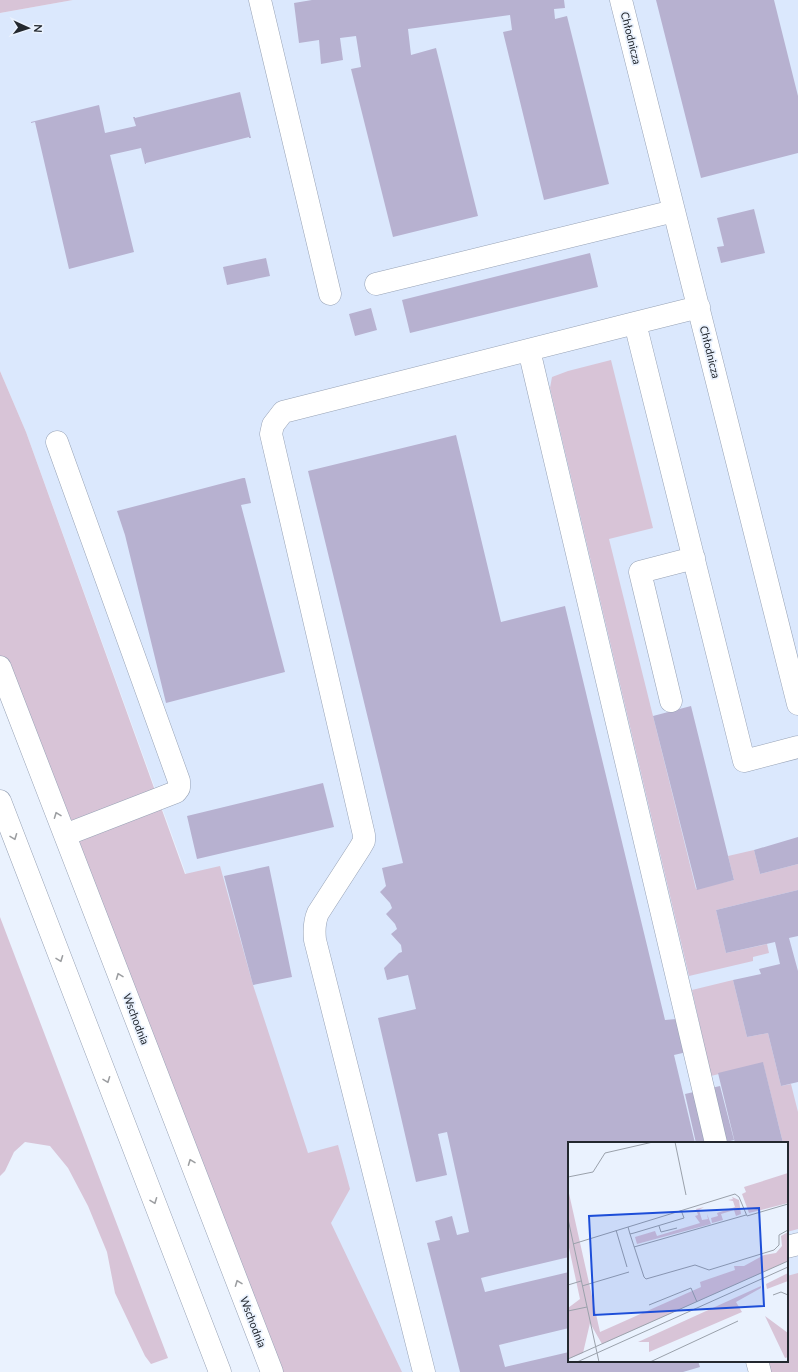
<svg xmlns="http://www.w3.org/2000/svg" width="798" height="1372" font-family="Lato,sans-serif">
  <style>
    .built { fill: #dbe8fd; fill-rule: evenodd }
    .green { fill: #d8c4d7 }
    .building { fill: #b7b1d0 }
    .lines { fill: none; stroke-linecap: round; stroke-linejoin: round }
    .minor-casing { stroke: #97a2b5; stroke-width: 23 }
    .minor { stroke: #fff; stroke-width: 22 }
    .oneway { stroke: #9c9ea1 }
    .labels { text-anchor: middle; stroke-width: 3.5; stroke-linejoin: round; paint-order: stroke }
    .street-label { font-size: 11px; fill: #23282f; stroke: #eaf2fe }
    .inset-road { fill: none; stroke: #9aa1ab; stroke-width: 1 }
    .view { fill: #1d4ed8; fill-opacity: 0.15; stroke: #1d4ed8; stroke-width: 2 }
    .inset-edge { fill: none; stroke: #23282f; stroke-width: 2 }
  </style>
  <rect width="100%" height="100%" fill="#eaf2fe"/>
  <path class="built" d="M 73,0 L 798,0 L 798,1372 L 372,1372 L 186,874 L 26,432 L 0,371 L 0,13 ZM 569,1143 L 787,1143 L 787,1361 L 569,1361 Z"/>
  <path class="green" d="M 0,0 L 73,0 L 0,13 Z
    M 611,360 L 653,528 L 609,539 L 696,889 L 734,880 L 728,856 L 754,850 L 760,874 L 798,864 L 798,890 L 716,910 L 726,953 L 767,944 L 769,953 L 753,957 L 753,961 L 689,976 L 550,388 L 552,377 L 568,371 Z
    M 0,371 L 26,432 L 185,874 L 220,866 L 253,985 L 308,1153 L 338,1145 L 350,1189 L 331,1223 L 402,1372 L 272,1372 L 0,667 Z
    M 0,917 L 150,1311 L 168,1358 L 151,1364 L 145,1356 L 115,1293 L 107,1252 L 88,1206 L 68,1168 L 50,1146 L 25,1142 L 14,1152 L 5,1171 L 0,1176 Z
    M 733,980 L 747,1037 L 768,1033 L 781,1086 L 791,1084 L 798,1112 L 798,1229 L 787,1232 L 787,1171 L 789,1170 L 787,1160 L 787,1143 L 783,1143 L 763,1063 L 711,1076 L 692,990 Z
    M 798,1273 L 798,1372 L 770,1372 L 768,1361 L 787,1361 L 787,1276 Z"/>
  <path class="building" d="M 312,0 L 564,0 L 565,8 L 554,9 L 555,19 L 567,16 L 609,184 L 544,200 L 503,32 L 512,30 L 510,15 L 408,29 L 411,55 L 436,48 L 478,216 L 393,237 L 351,69 L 361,67 L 356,36 L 340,38 L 343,60 L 321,64 L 319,40 L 299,43 L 294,3 Z
    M 656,0 L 774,0 L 798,96 L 798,153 L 701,178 Z
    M 240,92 L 251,138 L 249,138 L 249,137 L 146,163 L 146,164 L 145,164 L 141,148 L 110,155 L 134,252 L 69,269 L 35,122 L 31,123 L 31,122 L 99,105 L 105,133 L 136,126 L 133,117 L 135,117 L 135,118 Z
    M 754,209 L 765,253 L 721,263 L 717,247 L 724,246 L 717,218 Z
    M 590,253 L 598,287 L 410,333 L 402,300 Z
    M 266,258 L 270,276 L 227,285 L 223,267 Z
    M 371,308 L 377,330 L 355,336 L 349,314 Z
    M 456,435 L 501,622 L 565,606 L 665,1020 L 676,1019 L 675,1017 L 676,1017 L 687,1052 L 674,1055 L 695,1143 L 569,1143 L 569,1257 L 481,1278 L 485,1292 L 569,1272 L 569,1328 L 499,1345 L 505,1367 L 569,1352 L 569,1361 L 698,1361 L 700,1367 L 683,1372 L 460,1372 L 427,1243 L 440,1240 L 435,1221 L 452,1216 L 457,1235 L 469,1232 L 447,1132 L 438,1134 L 447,1175 L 416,1182 L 378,1018 L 416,1009 L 408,975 L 387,980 L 384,968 L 399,953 L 402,952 L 401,945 L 391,934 L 397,929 L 395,924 L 386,914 L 392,908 L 390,903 L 380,892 L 386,886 L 382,868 L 403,863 L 308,471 Z
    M 243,478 L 245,478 L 251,503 L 241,505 L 285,672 L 166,703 L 125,535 L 117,511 Z
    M 691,706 L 734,880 L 697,890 L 653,716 Z
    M 323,783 L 334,827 L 197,859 L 187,816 Z
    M 798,837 L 798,864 L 760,874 L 754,850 Z
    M 269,866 L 292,977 L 253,985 L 224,876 Z
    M 798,890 L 798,936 L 789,938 L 798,971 L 798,1082 L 781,1086 L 768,1033 L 747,1037 L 733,980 L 761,974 L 759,969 L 780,964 L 775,942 L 726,953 L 716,910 Z
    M 763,1062 L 783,1143 L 735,1143 L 718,1073 Z
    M 720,1086 L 734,1140 L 723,1143 L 696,1143 L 685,1094 Z"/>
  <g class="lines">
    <g class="minor-casing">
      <path id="minor" d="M 260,0 L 330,294
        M 621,0 L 798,704
        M 376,284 L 674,211
        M 699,307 L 635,323 L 744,761 L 798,747
        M 529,350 L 716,1143
        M 57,442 L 179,781 L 179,788 L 176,792 L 65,835
        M 0,667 L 272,1372
        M 671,701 L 640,572 L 694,558
        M 0,801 L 220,1372
        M 787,1247 L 798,1244
        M 757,1361 L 760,1372
        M 424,1372 L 315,940 C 314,930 314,922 318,913 L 360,848 L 364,841 L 364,835 L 271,434 L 273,425 L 283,412 L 635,323"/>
    </g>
    <use href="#minor" class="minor"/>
  </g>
  <defs><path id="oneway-chevron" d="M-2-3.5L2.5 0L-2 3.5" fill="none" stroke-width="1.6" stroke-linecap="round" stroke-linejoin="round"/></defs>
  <g class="oneway">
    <use href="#oneway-chevron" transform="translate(57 815) rotate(-111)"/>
    <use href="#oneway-chevron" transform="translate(14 837) rotate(69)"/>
    <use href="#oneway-chevron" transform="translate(60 959) rotate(69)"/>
    <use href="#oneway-chevron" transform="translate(119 976) rotate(-111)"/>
    <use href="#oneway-chevron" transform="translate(107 1080) rotate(69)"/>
    <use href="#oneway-chevron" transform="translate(191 1162) rotate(-111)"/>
    <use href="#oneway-chevron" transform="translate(154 1201) rotate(69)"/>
    <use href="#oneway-chevron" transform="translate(238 1283) rotate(-111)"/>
  </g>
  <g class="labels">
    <g class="street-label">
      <text transform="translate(631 38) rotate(76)" y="4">Chłodnicza</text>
      <text transform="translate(710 352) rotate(76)" y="4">Chłodnicza</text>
      <text transform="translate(136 1019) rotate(69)" y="4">Wschodnia</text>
      <text transform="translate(253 1322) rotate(69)" y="4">Wschodnia</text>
    </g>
  </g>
  <g transform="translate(568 1142)">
    <rect width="220" height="220" fill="#eaf2fe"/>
    <path d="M 220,31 L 220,61 L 181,71 L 174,52 L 178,50 L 176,45 ZM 0,47 L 32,190 L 133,145 L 132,140 L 167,128 L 166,124 L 176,124 L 196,113 L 208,111 L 214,104 L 213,94 L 220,90 L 220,119 L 34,202 L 22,181 L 15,211 L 0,217 L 0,166 L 12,157 L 0,101 ZM 164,55 L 171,58 L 173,72 L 168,74 L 166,68 L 153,72 L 155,78 L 144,81 L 143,76 L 150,74 L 149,71 L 167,65 L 165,59 L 160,58 L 165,57 ZM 136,65 L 131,68 L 134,78 L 140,77 L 139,72 L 143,82 L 69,102 L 67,95 L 87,89 L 89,94 L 132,81 L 127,74 L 130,73 L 128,67 ZM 220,131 L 220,139 L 199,147 L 198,142 ZM 193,144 L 193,146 L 168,160 L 174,170 L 81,210 L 81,200 L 70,200 ZM 197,174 L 220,191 L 220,215 L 217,216 Z" fill="#d8c4d7"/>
    <path class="inset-road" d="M 107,0 L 118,53M 0,35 L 25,30 L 37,11 L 85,0M 0,77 L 31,220M 91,84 L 93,90 L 109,86M 60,85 L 62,92 L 66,91 L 116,76 L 113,68M 48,88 L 59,125M 62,92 L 76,135 L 78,137 L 127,123 L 141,128 L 206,108 L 211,103 L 211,93 L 220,88M 5,102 L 167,52 L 171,55 L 179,74 L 220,62M 66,105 L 178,73M 0,143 L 13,139M 14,144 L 61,130M 205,153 L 213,150 L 220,153M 81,163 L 123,146 L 129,160M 0,169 L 19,165M 0,217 L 220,119M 9,220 L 220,125M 82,220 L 170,179"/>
    <path class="view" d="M 191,66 L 196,164 L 26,173 L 21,74 Z"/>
    <rect width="220" height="220" class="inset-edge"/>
  </g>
  <g transform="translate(28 28) rotate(93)" stroke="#eaf2fe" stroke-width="3" paint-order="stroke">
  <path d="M0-3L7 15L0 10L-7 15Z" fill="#23282f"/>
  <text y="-6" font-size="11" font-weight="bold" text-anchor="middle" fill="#23282f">N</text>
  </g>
</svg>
